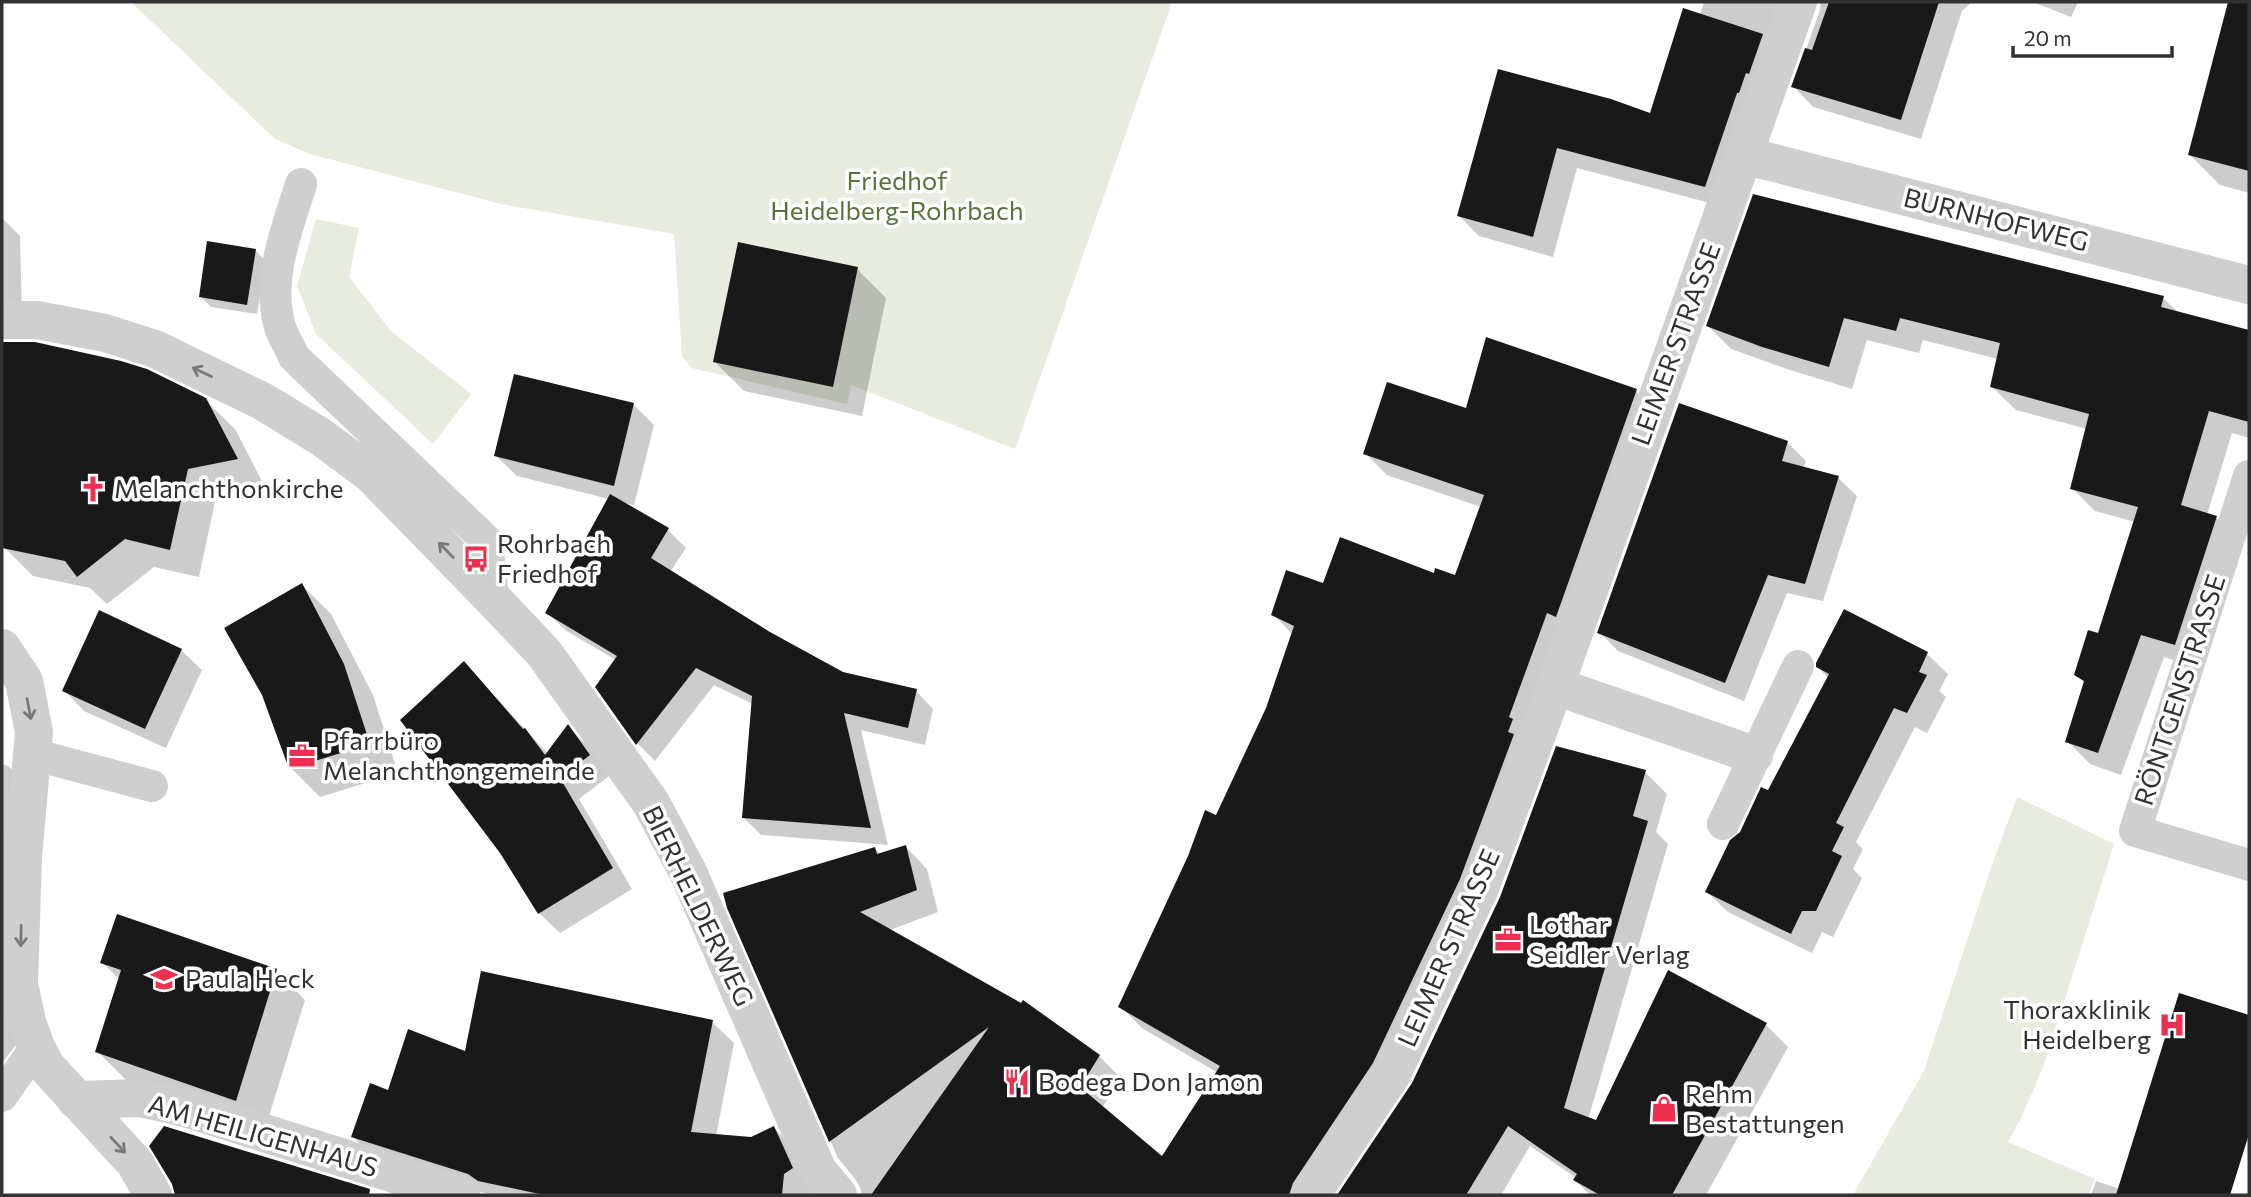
<svg xmlns="http://www.w3.org/2000/svg" width="2251" height="1197" font-family="Commissioner,sans-serif">
  <style>
    .green { fill: #e7ecde }
    .shadow { fill: #0003 }
    .building { fill: #191919 }
    .lines { fill: none; stroke-linecap: round; stroke-linejoin: round }
    .lane { stroke: #cfcfcf; stroke-width: 32 }
    .street { stroke: #cfcfcf; stroke-width: 38 }
    .oneway { stroke: #797979 }
    .labels { text-anchor: middle; stroke-width: 7; stroke-linejoin: round; paint-order: stroke }
    .park-label { font-size: 26px; fill: #5b723c; stroke: #fff }
    .street-label { font-size: 26px; fill: #323232; stroke: #fff }
    .poi-label { font-size: 26px; fill: #323232; stroke: #fff; text-anchor: start }
  </style>
  <rect width="100%" height="100%" fill="#fff"/>
  <path class="green" d="M 131,2 L 1172,2 L 1015,449 L 851,385 L 847,404 L 692,368 L 682,356 L 674,234 L 501,204 L 310,154 L 275,139 Z
    M 316,219 L 359,228 L 349,277 L 391,331 L 471,394 L 433,444 L 316,334 L 297,286 Z
    M 2017,797 L 2114,844 L 2044,1065 L 2022,1116 L 2008,1142 L 2095,1179 L 2089,1195 L 1853,1195 L 1924,1071 L 1993,862 Z"/>
  <path class="shadow" d="M 1704,2 L 1812,2 L 1725,207 L 1577,168 L 1553,257 L 1479,236 L 1459,216 L 1499,71 L 1651,115 L 1700,15 Z
    M 1821,2 L 1972,2 L 1962,11 L 1921,139 L 1813,107 L 1793,86 L 1820,10 Z
    M 2033,2 L 2078,2 L 2071,17 Z
    M 2236,2 L 2249,2 L 2249,193 L 2220,185 L 2190,155 Z
    M 2,218 L 20,236 L 22,318 L 2,321 Z
    M 255,250 L 266,261 L 257,314 L 211,307 L 201,297 Z
    M 857,269 L 886,298 L 862,416 L 744,391 L 715,362 Z
    M 2163,298 L 2179,313 L 2249,331 L 2249,438 L 2232,433 L 2207,515 L 2216,518 L 2239,541 L 2198,668 L 2164,657 L 2121,775 L 2090,764 L 2067,741 L 2085,683 L 2076,674 L 2100,636 L 2135,522 L 2095,511 L 2072,488 L 2087,429 L 2016,410 L 1992,387 L 1998,359 L 1923,340 L 1919,353 L 1867,340 L 1852,389 L 1787,369 L 1731,349 L 1708,326 Z
    M 2,344 L 35,344 L 205,400 L 235,429 L 265,487 L 216,497 L 199,577 L 154,567 L 107,604 L 90,588 L 33,576 L 4,547 L 2,543 Z
    M 516,376 L 634,405 L 654,425 L 634,505 L 623,503 L 668,530 L 686,548 L 670,572 L 769,633 L 842,674 L 916,691 L 933,709 L 925,745 L 861,730 L 888,845 L 761,835 L 743,817 L 753,704 L 714,685 L 655,761 L 638,744 L 597,687 L 616,660 L 565,630 L 547,612 L 609,499 L 517,476 L 496,456 Z
    M 1636,391 L 1658,413 L 1531,739 L 1321,1195 L 861,1195 L 861,1190 L 856,1180 L 838,1158 L 729,907 L 875,849 L 881,855 L 906,847 L 927,869 L 938,912 L 890,930 L 1099,1056 L 1121,1078 L 1102,1108 L 1162,1159 L 1218,1073 L 1142,1028 L 1120,1006 L 1217,818 L 1268,709 L 1293,635 L 1273,614 L 1324,585 L 1435,575 L 1456,578 L 1481,507 L 1387,475 L 1365,453 L 1468,410 Z
    M 1787,442 L 1806,461 L 1803,469 L 1838,478 L 1857,496 L 1823,601 L 1787,593 L 1744,701 L 1618,651 L 1599,632 Z
    M 302,585 L 331,614 L 373,695 L 398,773 L 320,797 L 291,768 Z
    M 1845,611 L 1927,654 L 1948,674 L 1939,691 L 1946,697 L 1927,733 L 1915,727 L 1856,842 L 1863,849 L 1853,869 L 1862,878 L 1833,937 L 1822,932 L 1812,953 L 1728,912 L 1707,892 L 1741,833 L 1769,793 L 1828,678 L 1818,667 Z
    M 181,650 L 202,670 L 166,748 L 84,711 L 64,690 Z
    M 464,663 L 548,754 L 568,727 L 588,746 L 609,776 L 579,799 L 632,889 L 560,933 L 539,913 Z
    M 2,764 L 8,766 L 28,785 L 20,876 L 15,1046 L 2,1063 Z
    M 1645,772 L 1667,794 L 1656,832 L 1668,844 L 1588,1120 L 1596,1123 L 1766,1025 L 1788,1047 L 1706,1195 L 1590,1195 L 1575,1180 L 1576,1178 L 1530,1146 L 1501,1195 L 1339,1195 L 1412,1087 Z
    M 102,962 L 276,970 L 305,1000 L 265,1129 L 126,1080 L 97,1051 L 120,980 Z
    M 2180,995 L 2249,1017 L 2249,1092 L 2199,1195 L 2091,1195 L 2096,1181 L 2120,1189 Z
    M 712,1022 L 734,1043 L 716,1136 L 752,1138 L 774,1128 L 796,1150 L 816,1195 L 491,1195 L 375,1159 L 353,1137 L 389,1092 L 466,1054 Z
    M 174,1184 L 356,1187 L 365,1195 L 176,1195 Z"/>
  <path class="building" d="M 1829,2 L 1939,2 L 1901,120 L 1791,87 L 1805,48 L 1812,50 Z
    M 2228,2 L 2249,2 L 2249,171 L 2188,155 Z
    M 1683,8 L 1763,34 L 1749,74 L 1746,73 L 1739,93 L 1737,93 L 1705,187 L 1557,148 L 1533,237 L 1457,216 L 1498,69 L 1611,99 L 1650,113 Z
    M 1753,194 L 2164,296 L 2161,307 L 2249,330 L 2249,422 L 2209,411 L 2181,505 L 2217,516 L 2175,645 L 2141,635 L 2098,753 L 2065,742 L 2084,681 L 2074,675 L 2088,630 L 2098,633 L 2138,507 L 2070,489 L 2089,414 L 1990,387 L 2000,343 L 1900,318 L 1896,331 L 1844,318 L 1829,367 L 1762,347 L 1706,326 Z
    M 207,241 L 256,249 L 247,305 L 199,297 Z
    M 738,242 L 858,267 L 833,387 L 713,362 Z
    M 1486,337 L 1637,389 L 1556,617 L 1547,613 L 1509,717 L 1513,719 L 1508,732 L 1514,734 L 1460,879 L 1373,1063 L 1293,1183 L 1289,1195 L 871,1195 L 989,1027 L 829,1142 L 727,908 L 723,893 L 875,847 L 877,854 L 906,845 L 917,890 L 860,912 L 1021,1003 L 1023,1000 L 1100,1055 L 1080,1087 L 1162,1156 L 1220,1066 L 1118,1007 L 1188,856 L 1205,810 L 1216,815 L 1266,708 L 1294,626 L 1271,615 L 1286,570 L 1323,583 L 1340,537 L 1434,573 L 1435,568 L 1455,575 L 1484,495 L 1363,454 L 1387,382 L 1466,408 Z
    M 2,342 L 35,342 L 121,361 L 147,369 L 206,398 L 238,459 L 188,469 L 170,550 L 125,539 L 77,577 L 65,561 L 2,548 Z
    M 514,374 L 634,403 L 614,486 L 494,456 Z
    M 1679,403 L 1788,441 L 1782,461 L 1839,476 L 1805,584 L 1768,575 L 1725,683 L 1597,633 Z
    M 610,494 L 669,528 L 651,558 L 770,632 L 843,672 L 917,689 L 908,728 L 844,713 L 871,828 L 742,818 L 752,696 L 696,668 L 636,745 L 595,687 L 617,656 L 545,613 Z
    M 302,583 L 344,664 L 370,744 L 289,769 L 262,695 L 224,628 Z
    M 1844,609 L 1928,652 L 1919,672 L 1927,675 L 1907,713 L 1894,708 L 1836,823 L 1844,827 L 1832,851 L 1842,856 L 1816,911 L 1802,911 L 1791,934 L 1705,892 L 1730,840 L 1740,832 L 1761,787 L 1768,790 L 1829,674 L 1816,667 L 1816,663 Z
    M 99,610 L 182,649 L 145,729 L 62,691 Z
    M 464,661 L 523,729 L 525,728 L 545,755 L 568,724 L 590,755 L 560,778 L 613,868 L 538,914 L 500,853 L 400,720 Z
    M 1556,746 L 1646,770 L 1633,816 L 1648,821 L 1564,1108 L 1596,1120 L 1668,970 L 1767,1023 L 1672,1195 L 1600,1195 L 1573,1180 L 1577,1174 L 1508,1126 L 1466,1195 L 1337,1195 L 1412,1083 L 1500,897 Z
    M 117,914 L 277,969 L 236,1101 L 95,1052 L 121,970 L 100,963 Z
    M 481,971 L 713,1020 L 691,1132 L 751,1137 L 774,1126 L 793,1168 L 784,1174 L 782,1195 L 544,1195 L 478,1181 L 468,1174 L 351,1137 L 370,1083 L 388,1090 L 408,1029 L 465,1051 Z
    M 2179,993 L 2249,1015 L 2249,1134 L 2230,1195 L 2116,1195 Z
    M 164,1126 L 370,1189 L 369,1195 L 175,1195 L 172,1184 L 149,1146 Z"/>
  <g class="lines">
    <path class="lane" d="M 301,184 C 287,230 266,278 280,327 C 283,337 290,347 294,357 L 487,541 L 493,599
      M 2249,476 L 2135,831 L 2249,865
      M 32,754 L 152,786
      M 1723,824 L 1798,666
      M 2,1096 L 36,1047"/>
    <path class="street" d="M 1743,155 L 2249,285
      M 2,320 L 37,320 L 105,333 L 155,349 L 264,402 L 321,437 L 371,474 L 493,599 L 544,653 L 651,803 L 688,872 L 818,1171 L 838,1195
      M 2,648 L 24,681 L 34,732 L 23,857 L 19,984 L 27,1022 L 36,1047 L 46,1066 L 135,1163 L 153,1195
      M 1555,686 L 1754,755
      M 76,1100 L 140,1098 L 185,1108 L 461,1195
      M 1311,1195 L 1392,1074 L 1480,888 L 1555,686 L 1798,2"/>
  </g>
  <defs><path id="oneway-shaft" d="M-6 0H5M1.5-3L5.5 0L1.5 3" fill="none" stroke-width="1.6" stroke-linecap="round" stroke-linejoin="round" transform="scale(1.75)"/></defs>
  <g class="oneway">
    <use href="#oneway-shaft" transform="translate(202 372) rotate(-154)"/>
    <use href="#oneway-shaft" transform="translate(446 550) rotate(-134)"/>
    <use href="#oneway-shaft" transform="translate(29 709) rotate(79)"/>
    <use href="#oneway-shaft" transform="translate(21 936) rotate(91)"/>
    <use href="#oneway-shaft" transform="translate(118 1145) rotate(47)"/>
  </g>
  <defs>
    <g id="church-bare" transform="scale(2.1)"><path d="M-1.2-6h2.4v3.5h3.3v2.4h-3.3V6h-2.4V-.1h-3.3v-2.4h3.3Z" fill="#ef2f50" stroke="#fff" stroke-width="2.5" paint-order="stroke"/></g>
    <g id="bus-bare" transform="scale(2.1)"><path d="M-5-6H5V4H4V6H2V4H-2V6H-4V4H-5ZM-3.5-4V0h7V-4ZM-3.5 1.2v1.5H-2V1.2ZM2 1.2v1.5H3.5V1.2Z" fill="#ef2f50" stroke="#fff" stroke-width="2.5" paint-order="stroke"/></g>
    <g id="office-bare" transform="scale(2.1)"><path d="M-6-3h4V-5.5h4V-3h4V5H-6ZM-1-4.5V-3h2v-1.5ZM-6 0V1H6V0Z" fill="#ef2f50" stroke="#fff" stroke-width="2.5" paint-order="stroke"/></g>
    <g id="school-bare" transform="scale(2.1)"><path d="M0-5L7-2L0 1L-7-2ZM-4 1L0 2.5L4 1V4Q0 6-4 4Z" fill="#ef2f50" stroke="#fff" stroke-width="2.5" paint-order="stroke"/></g>
    <g id="hospital-bare" transform="scale(2.1)"><path d="M-5-5h3v3.5h4V-5h3V5h-3V1.5h-4V5h-3Z" fill="#ef2f50" stroke="#fff" stroke-width="2.5" paint-order="stroke"/></g>
    <g id="restaurant-bare" transform="scale(2.1)"><path d="M-5-6h1v4h1v-4h1v4h1v-4h1v5L-1.5 .5V6h-2V.5L-5-1ZM5-6V6H3V1.5H1.5Q1.5-4 5-6Z" fill="#ef2f50" stroke="#fff" stroke-width="2.5" paint-order="stroke"/></g>
    <g id="shop-bare" transform="scale(2.1)"><path d="M-5-2.5h2.3a2.7 3.5 0 0 1 5.4 0H5L5.5 6h-11ZM-1.5-2.5h3a1.5 2.3 0 0 0-3 0Z" fill="#ef2f50" stroke="#fff" stroke-width="2.5" paint-order="stroke"/></g>
  </defs>
  <g fill-rule="evenodd">
    <use href="#church-bare" x="93" y="489"/>
    <use href="#bus-bare" x="476" y="559"/>
    <use href="#office-bare" x="302" y="756"/>
    <use href="#office-bare" x="1508" y="940"/>
    <use href="#school-bare" x="164" y="979"/>
    <use href="#hospital-bare" x="2172" y="1025"/>
    <use href="#restaurant-bare" x="1017" y="1082"/>
    <use href="#shop-bare" x="1664" y="1109"/>
  </g>
  <g class="labels">
    <g class="park-label">
      <text x="897" y="190">Friedhof<tspan x="897" dy="30">Heidelberg-Rohrbach</tspan></text>
    </g>
    <g class="street-label">
      <text transform="translate(1996 220) rotate(14)" y="9">BURNHOFWEG</text>
      <text transform="translate(1676 344) rotate(-70)" y="9">LEIMER STRASSE</text>
      <text transform="translate(2180 690) rotate(-72)" y="9">RÖNTGENSTRASSE</text>
      <text transform="translate(698 906) rotate(64)" y="9">BIERHELDERWEG</text>
      <text transform="translate(1449 948) rotate(-66)" y="9">LEIMER STRASSE</text>
      <text transform="translate(263 1136) rotate(16)" y="9">AM HEILIGENHAUS</text>
    </g>
    <g class="poi-label">
      <text x="114" y="498">Melanchthonkirche</text>
      <text x="497" y="553">Rohrbach<tspan x="497" dy="30">Friedhof</tspan></text>
      <text x="323" y="750">Pfarrbüro<tspan x="323" dy="30">Melanchthongemeinde</tspan></text>
      <text x="1529" y="934">Lothar<tspan x="1529" dy="30">Seidler Verlag</tspan></text>
      <text x="185" y="988">Paula Heck</text>
      <text x="2151" y="1019" text-anchor="end">Thoraxklinik<tspan x="2151" dy="30">Heidelberg</tspan></text>
      <text x="1038" y="1091">Bodega Don Jamon</text>
      <text x="1685" y="1103">Rehm<tspan x="1685" dy="30">Bestattungen</tspan></text>
    </g>
  </g>
  <rect width="2251" height="1197" fill="none" stroke="#323232" stroke-width="7"/>
  <path d="M2013 46v10h159v-10" fill="none" stroke="#323232" stroke-width="3.5"/>
  <text x="2024" y="46" font-size="21" fill="#323232" stroke="#ffffff" stroke-width="5" paint-order="stroke">20 m</text>
</svg>
